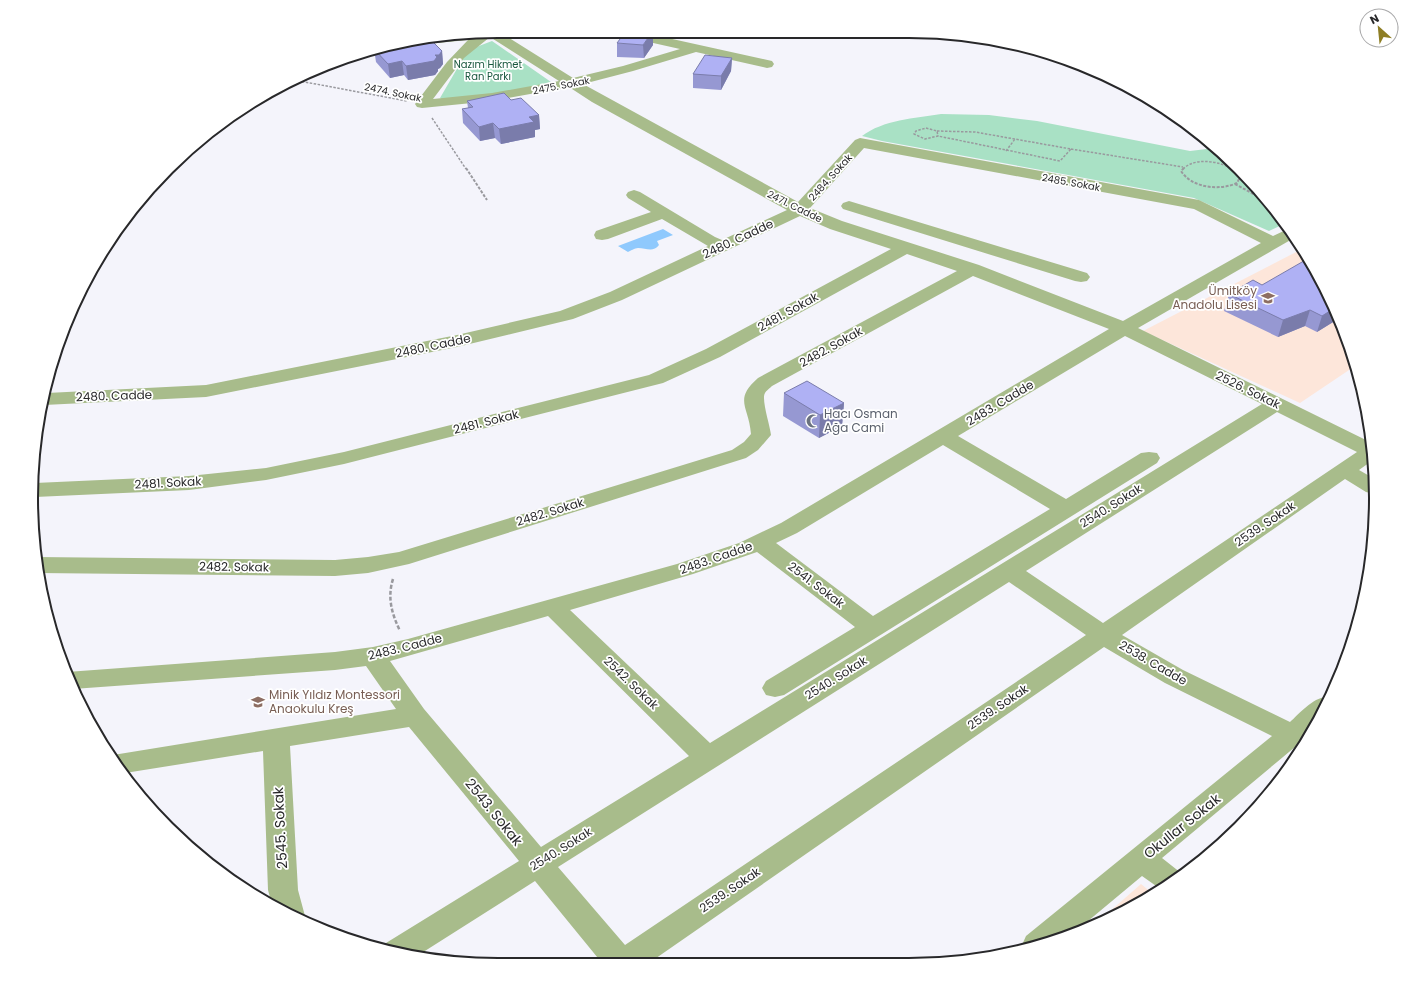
<svg xmlns="http://www.w3.org/2000/svg" width="1407" height="996" font-family="Poppins,sans-serif">
  <style>
    .education { fill: #fde6da }
    .green { fill: #a9e1c5 }
    .water { fill: #8fc9fd }
    .lines { fill: none; stroke-linecap: round; stroke-linejoin: round }
    .path-far2 { stroke: #99999e; stroke-width: 1.5; stroke-dasharray: 2.5 1.5; stroke-linecap: butt }
    .path-far1 { stroke: #99999e; stroke-width: 2; stroke-dasharray: 3 1.5; stroke-linecap: butt }
    .path { stroke: #99999e; stroke-width: 2.5; stroke-dasharray: 4 2; stroke-linecap: butt }
    .minor { fill: #a8bc8b; fill-rule: evenodd }
    .wall { fill: #9698d2 }
    .shaded-wall { fill: #7a7cab }
    .building { fill: #afb1f4; stroke: #7a7cab }
    .labels { text-anchor: middle; stroke-width: 3.5; stroke-linejoin: round; paint-order: stroke }
    .far-park-label { font-size: 10px; fill: #19573e; stroke: #fff }
    .far-street-label { font-size: 10px; fill: #28282a; stroke: #fff }
    .street-label { font-size: 12px; fill: #28282a; stroke: #fff }
    .education-label { font-size: 12px; fill: #785e54; stroke: #fff; text-anchor: end }
    .worship-label { font-size: 12px; fill: #5b616d; stroke: #fff; text-anchor: start }
    .near-street-label { font-size: 14px; fill: #28282a; stroke: #fff }
    .rim { fill: none; stroke: #28282a; stroke-width: 2 }
  </style>
  <rect width="100%" height="100%" fill="#f4f4fb"/>
  <path class="education" d="M 1302,249 L 1313,264 L 1351,348 L 1355,366 L 1300,403 L 1143,331 Z
    M 1141,884 L 1152,893 L 1115,917 L 1092,927 Z"/>
  <path class="green" d="M 492,41 L 551,82 L 528,89 L 443,100 L 440,98 L 465,55 L 471,49 Z
    M 941,114 L 989,115 L 1037,121 L 1190,151 L 1215,148 L 1260,190 L 1284,224 L 1269,231 L 1194,198 L 882,141 L 862,136 C 883,120 915,118 941,114 Z"/>
  <path class="water" d="M 663,229 L 673,235 L 657,241 L 659,245 C 653,253 646,248 638,248 C 635,248 630,251 628,252 L 618,246 Z"/>
  <g class="lines">
    <path class="path-far2" d="M 294,80 L 407,101
      M 432,118 L 466,169
      M 926,128 L 937,131 L 938,136 L 925,139 L 914,134 L 916,131 Z
      M 937,131 L 975,132 L 1071,149 L 1060,161 L 938,136
      M 1071,149 L 1183,167
      M 1006,151 L 1015,139
      M 1183,169 C 1195,157 1219,161 1233,169"/>
    <path class="path-far1" d="M 466,168 L 487,200
      M 1184,168 L 1181,171 C 1192,188 1219,191 1237,183 L 1240,177 L 1231,168
      M 1235,184 L 1268,202"/>
    <path class="path" d="M 393,579 C 387,598 392,614 400,631"/>
    <path class="minor" d="M 498,31 L 573,78 L 623,66 L 680,49 L 613,34 L 612,31 L 636,31 L 772,61 L 774,64 L 772,67 L 767,68 L 696,52 L 633,71 L 583,84 L 798,202 L 855,140 L 860,138 L 1199,200 L 1273,236 L 1288,229 L 1294,238 L 1138,328 L 1372,443 L 1373,460 L 1359,470 L 1373,478 L 1374,494 L 1366,492 L 1345,479 L 1122,635 L 1183,670 L 1290,722 C 1299,714 1317,693 1330,698 L 1300,749 L 1295,747 L 1162,858 L 1181,873 L 1159,888 L 1142,876 L 1070,936 L 1059,940 L 1023,949 L 1022,945 L 1026,936 L 1272,736 L 1165,683 L 1104,647 L 649,963 L 602,963 L 535,881 L 417,956 L 383,950 L 386,943 L 519,861 L 409,727 L 290,746 L 298,890 L 305,916 L 303,921 L 292,917 L 272,905 L 268,890 L 263,751 L 125,773 L 113,755 L 396,709 L 366,666 L 335,670 L 73,689 L 67,672 L 335,652 L 373,647 L 408,639 L 677,564 L 739,543 L 781,523 L 1109,329 L 973,276 L 772,386 C 770,388 766,391 765,393 C 761,399 770,425 771,435 L 758,450 L 746,458 L 409,564 L 368,573 L 335,576 L 38,573 L 36,557 L 335,560 L 368,557 L 399,552 L 732,450 L 744,442 L 751,434 C 749,406 733,400 758,378 L 957,271 L 907,254 L 720,357 L 663,383 L 344,464 L 266,480 L 189,490 L 35,497 L 35,483 L 189,476 L 266,468 L 344,452 L 649,375 L 706,349 L 891,249 L 830,229 L 800,216 L 622,300 L 573,319 L 457,347 L 206,397 L 44,405 L 47,393 L 206,385 L 457,335 L 560,311 L 610,292 L 708,246 L 662,219 L 608,239 L 602,240 L 596,239 L 594,235 L 596,231 L 651,212 L 628,198 L 626,195 L 628,192 L 634,190 L 640,192 L 715,237 L 722,240 L 787,210 L 592,102 L 569,87 L 492,101 L 422,108 L 417,107 L 415,104 L 447,62 L 468,40 L 427,44 L 421,41 ZM 490,37 L 559,81 L 492,93 L 433,99 L 464,58 ZM 864,148 L 1194,209 L 1261,243 L 1123,321 L 979,265 L 842,221 L 810,208 ZM 1125,336 L 1262,404 L 710,743 L 570,610 L 693,574 L 757,552 L 855,627 L 766,681 L 762,688 L 766,695 L 775,697 L 784,695 L 1157,463 L 1160,458 L 1157,453 L 1149,452 L 1141,453 L 1066,499 L 958,436 ZM 1277,412 L 1357,452 L 1103,623 L 1026,571 ZM 943,445 L 1050,509 L 873,616 L 776,543 L 797,533 ZM 1009,582 L 1086,635 L 625,945 L 558,867 ZM 548,616 L 689,756 L 541,847 L 424,709 L 390,661 Z
      M 849,201 L 1087,273 L 1090,277 L 1087,281 L 1081,282 L 1075,281 L 843,209 L 841,206 L 843,203 Z"/>
  </g>
  <path class="wall" d="M 431,40 L 442,51 L 443,64 L 440,68 L 438,69 L 438,71 L 435,75 L 408,80 L 404,75 L 390,78 L 376,62 L 374,49 L 381,48 L 381,46 Z
    M 617,43 L 653,45 L 644,58 L 617,57 Z
    M 732,58 L 731,71 L 721,90 L 693,88 L 693,74 Z
    M 511,100 L 539,115 L 540,129 L 535,130 L 535,137 L 501,144 L 495,138 L 480,141 L 463,123 L 462,109 L 468,108 L 467,101 Z
    M 1313,264 L 1338,319 L 1317,332 L 1305,326 L 1278,337 L 1224,311 L 1229,294 L 1262,285 Z
    M 784,393 L 844,403 L 842,426 L 819,438 L 783,416 Z"/>
  <path class="shaded-wall" d="M 653,31 L 653,45 L 644,58 L 643,45 Z
    M 442,51 L 443,64 L 440,68 L 438,69 L 438,71 L 435,75 L 408,80 L 406,66 L 435,55 Z
    M 732,58 L 731,71 L 721,90 L 721,76 Z
    M 402,61 L 404,75 L 390,78 L 388,64 Z
    M 539,115 L 540,129 L 535,130 L 535,137 L 501,144 L 499,129 L 529,117 Z
    M 493,123 L 495,138 L 480,141 L 479,127 Z
    M 1333,309 L 1338,319 L 1317,332 L 1322,316 Z
    M 1310,310 L 1305,326 L 1278,337 L 1283,320 Z
    M 844,403 L 842,426 L 819,438 L 820,415 Z"/>
  <path class="building" d="M 626,31 L 653,31 L 643,45 L 617,43 Z
    M 431,40 L 442,51 L 439,55 L 435,55 L 437,57 L 434,61 L 406,66 L 402,61 L 388,64 L 374,49 L 385,47 L 384,46 Z
    M 705,55 L 732,58 L 721,76 L 693,74 Z
    M 504,93 L 511,100 L 521,98 L 539,115 L 529,117 L 534,122 L 499,129 L 493,123 L 479,127 L 462,109 L 473,107 L 467,101 Z
    M 1309,258 L 1313,264 L 1333,309 L 1322,316 L 1310,310 L 1283,320 L 1229,294 L 1253,280 L 1262,285 Z
    M 807,381 L 844,403 L 820,415 L 784,393 Z"/>
  <defs>
    <g id="school-bare" transform="scale(1.08)"><path d="M0-5L7-2L0 1L-7-2ZM-4 1L0 2.5L4 1V4Q0 6-4 4Z" fill="#8d6e63" stroke="#fff" stroke-width="2.5" paint-order="stroke"/></g>
    <g id="mosque-bare" transform="scale(1.08)"><path d="M3.5-4.9A6 6 0 1 0 3.5 4.9A5 5 0 1 1 3.5-4.9Z" fill="#6b7280" stroke="#fff" stroke-width="2.5" paint-order="stroke"/></g>
  </defs>
  <g fill-rule="evenodd">
    <use href="#school-bare" x="1268" y="298"/>
    <use href="#mosque-bare" x="813" y="421"/>
    <use href="#school-bare" x="258" y="702"/>
  </g>
  <g class="labels">
    <g class="far-park-label">
      <text x="488" y="68">Nazım Hikmet<tspan x="488" dy="12">Ran Parkı</tspan></text>
    </g>
    <g class="far-street-label">
      <text transform="translate(561 85) rotate(-11)" y="4">2475. Sokak</text>
      <text transform="translate(393 92) rotate(12)" y="4">2474. Sokak</text>
      <text transform="translate(830 177) rotate(-48)" y="4">2484. Sokak</text>
      <text transform="translate(1071 182) rotate(10)" y="4">2485. Sokak</text>
      <text transform="translate(795 206) rotate(26)" y="4">2471. Cadde</text>
    </g>
    <g class="street-label">
      <text transform="translate(738 239) rotate(-25)" y="4">2480. Cadde</text>
      <text transform="translate(788 312) rotate(-29)" y="4">2481. Sokak</text>
      <text transform="translate(433 346) rotate(-12)" y="4">2480. Cadde</text>
      <text transform="translate(831 347) rotate(-29)" y="4">2482. Sokak</text>
      <text transform="translate(1248 390) rotate(26)" y="4">2526. Sokak</text>
      <text transform="translate(114 396) rotate(-2)" y="4">2480. Cadde</text>
      <text transform="translate(1000 403) rotate(-31)" y="4">2483. Cadde</text>
      <text transform="translate(486 422) rotate(-14)" y="4">2481. Sokak</text>
      <text transform="translate(168 483) rotate(-3)" y="4">2481. Sokak</text>
      <text transform="translate(1111 506) rotate(-32)" y="4">2540. Sokak</text>
      <text transform="translate(550 512) rotate(-17)" y="4">2482. Sokak</text>
      <text transform="translate(1265 524) rotate(-34)" y="4">2539. Sokak</text>
      <text transform="translate(716 558) rotate(-19)" y="4">2483. Cadde</text>
      <text transform="translate(234 567) rotate(1)" y="4">2482. Sokak</text>
      <text transform="translate(816 585) rotate(37)" y="4">2541. Sokak</text>
      <text transform="translate(405 647) rotate(-14)" y="4">2483. Cadde</text>
      <text transform="translate(1153 663) rotate(30)" y="4">2538. Cadde</text>
      <text transform="translate(836 678) rotate(-32)" y="4">2540. Sokak</text>
      <text transform="translate(631 683) rotate(44)" y="4">2542. Sokak</text>
      <text transform="translate(998 707) rotate(-34)" y="4">2539. Sokak</text>
      <text transform="translate(561 849) rotate(-32)" y="4">2540. Sokak</text>
      <text transform="translate(730 890) rotate(-34)" y="4">2539. Sokak</text>
    </g>
    <g class="education-label">
      <text x="1257" y="295">Ümitköy<tspan x="1257" dy="14">Anadolu Lisesi</tspan></text>
      <text x="269" y="699" text-anchor="start">Minik Yıldız Montessori<tspan x="269" dy="14">Anaokulu Kreş</tspan></text>
    </g>
    <g class="worship-label">
      <text x="824" y="418">Hacı Osman<tspan x="824" dy="14">Ağa Cami</tspan></text>
    </g>
    <g class="near-street-label">
      <text transform="translate(494 812) rotate(51)" y="5">2543. Sokak</text>
      <text transform="translate(1182 826) rotate(-39)" y="5">Okullar Sokak</text>
      <text transform="translate(280 828) rotate(-93)" y="5">2545. Sokak</text>
    </g>
  </g>
  <path d="M0 0H1407V996H0ZM498 38H909A460 460 0 0 1 1369 498V498A460 460 0 0 1 909 958H498A460 460 0 0 1 38 498V498A460 460 0 0 1 498 38Z" fill="#fff" fill-rule="evenodd"/>
  <path class="rim" d="M498 38H909A460 460 0 0 1 1369 498V498A460 460 0 0 1 909 958H498A460 460 0 0 1 38 498V498A460 460 0 0 1 498 38Z"/>
  <g transform="translate(1379 28) rotate(333)"><circle r="19" fill="#ffffff" stroke="#a9a9aa"/>
  <path d="M0-3L7 15L0 10L-7 15Z" fill="#8e7e25"/>
  <text y="-6" font-size="11" font-weight="bold" text-anchor="middle" fill="#28282a">N</text>
  </g>
</svg>
